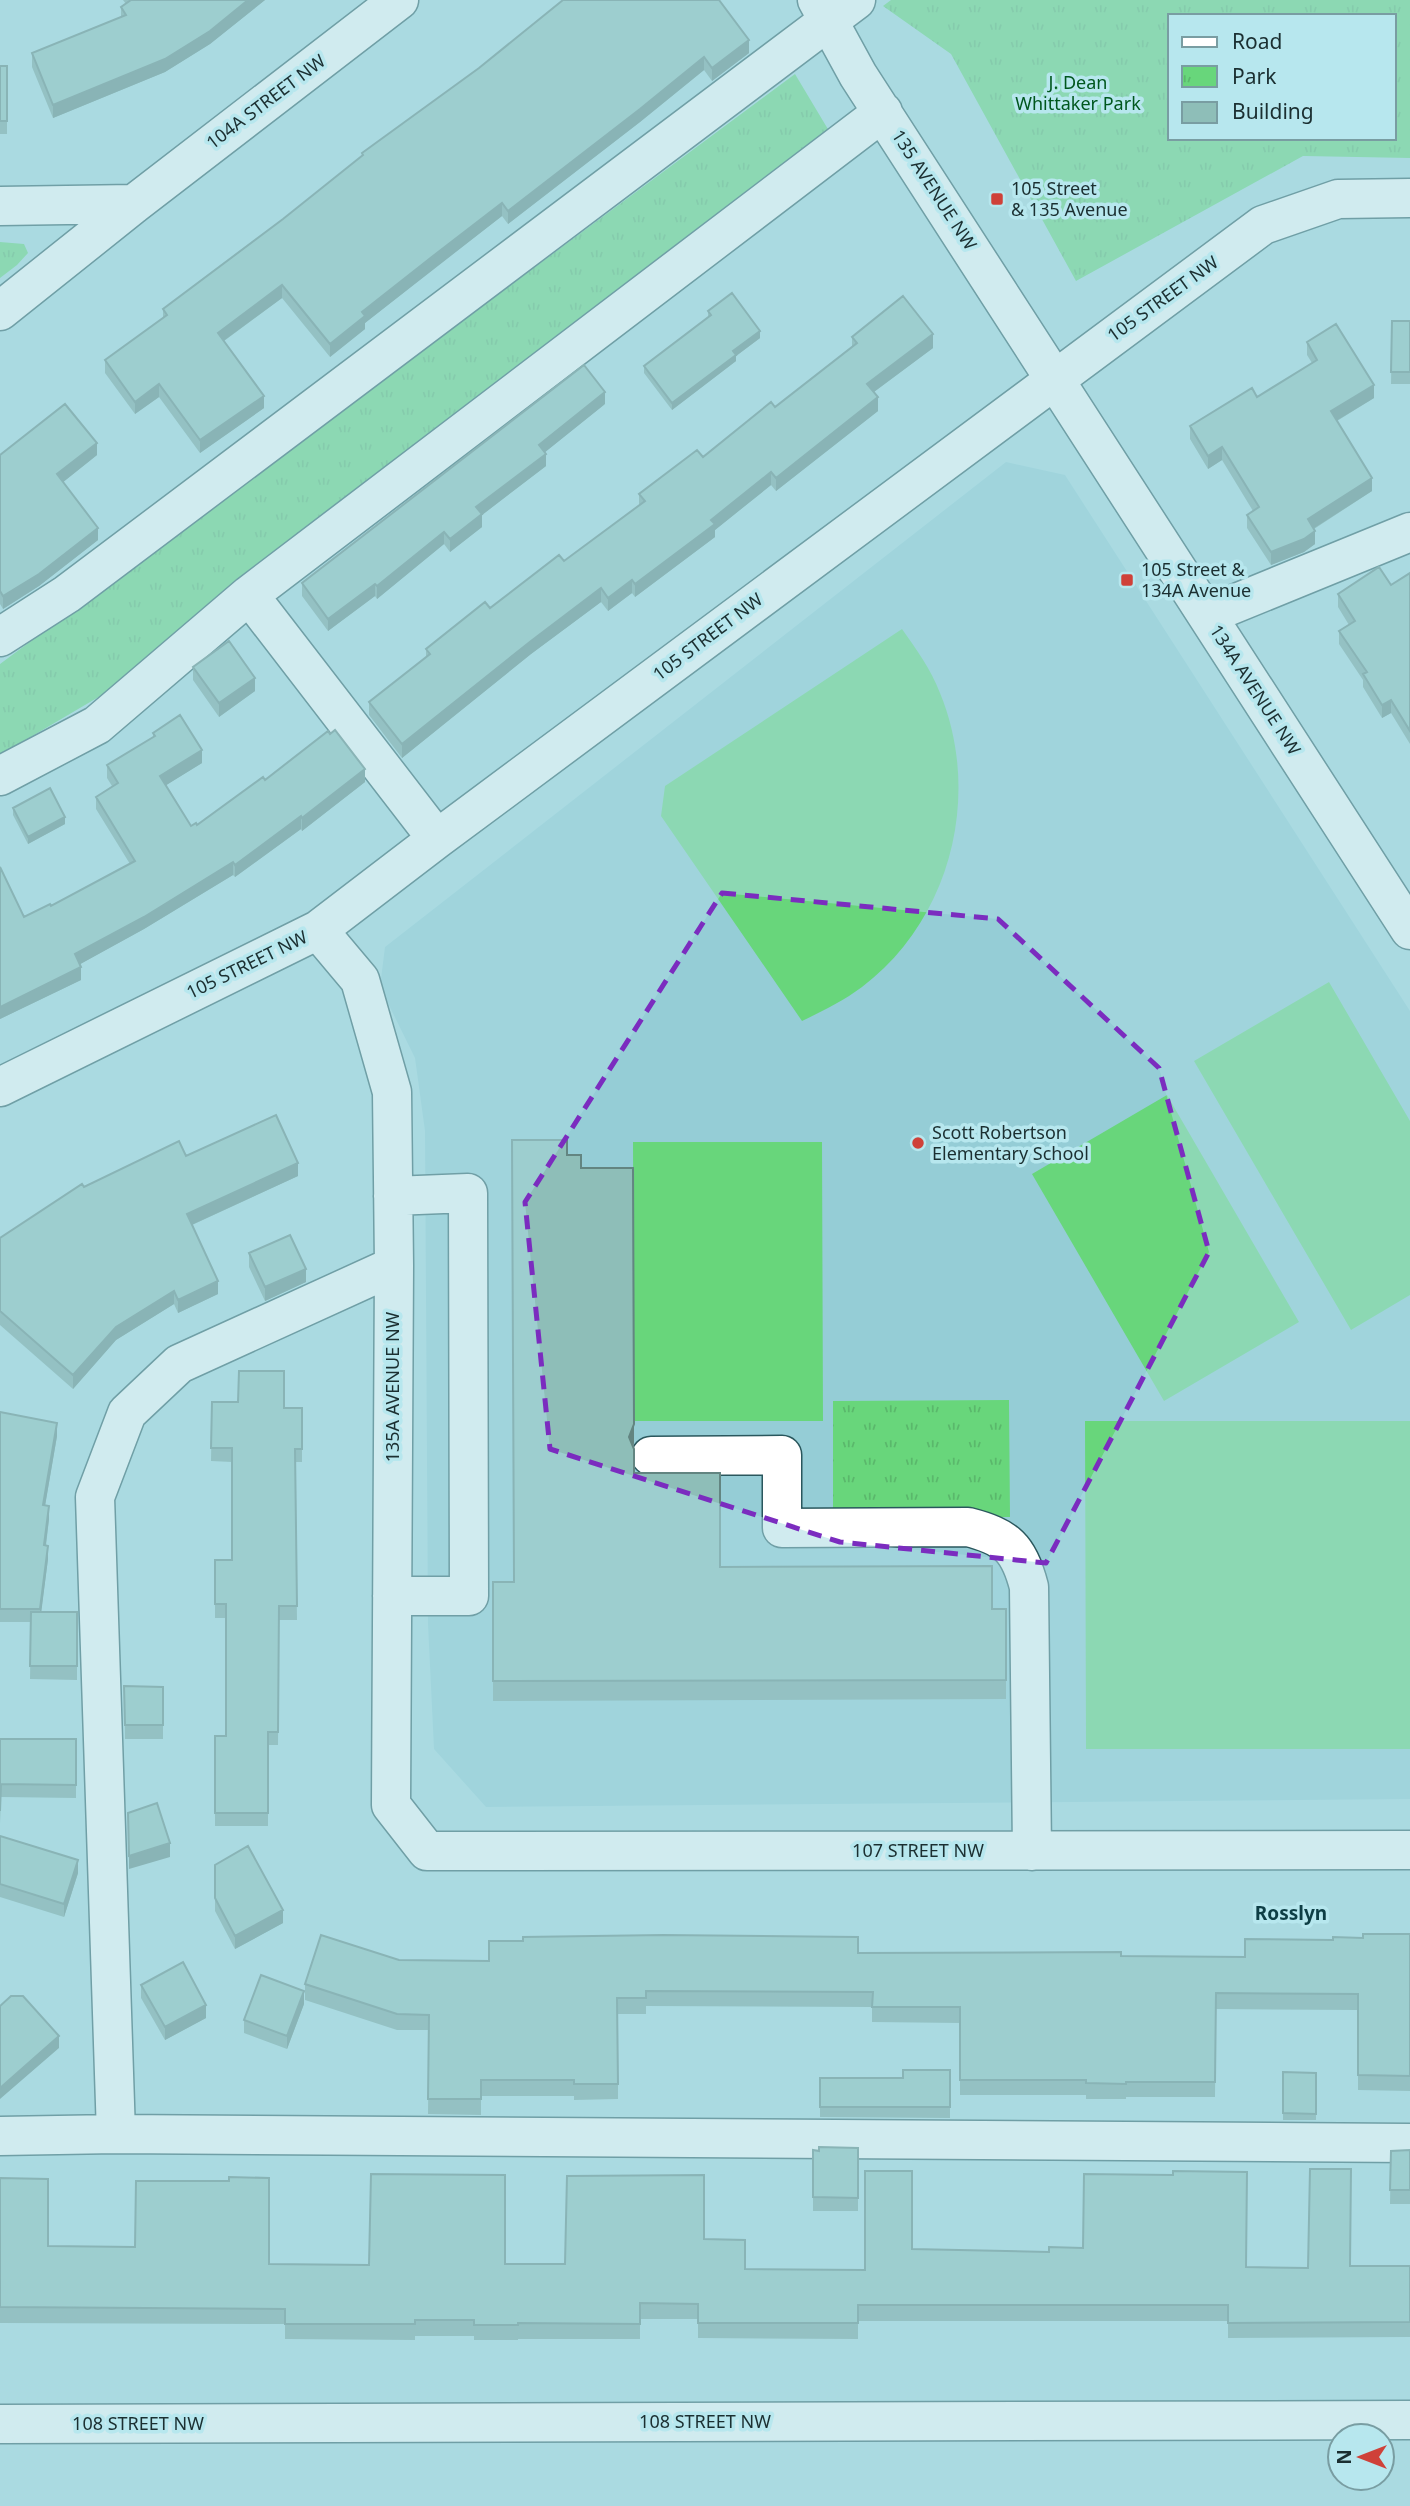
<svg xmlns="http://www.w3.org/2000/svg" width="1410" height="2506" font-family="'Noto Sans',sans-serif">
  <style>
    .built { fill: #95cdd6 }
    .grass { fill: #68d67b }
    .park { fill: url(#park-tufts); fill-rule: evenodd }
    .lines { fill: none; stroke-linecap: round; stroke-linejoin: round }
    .minor-casing { stroke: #2a575d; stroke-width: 41 }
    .minor { stroke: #fff; stroke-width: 38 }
    .wall { fill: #7aa39e }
    .shaded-wall { fill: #638581 }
    .building { fill: #8ebeb8; stroke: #638581; stroke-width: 2 }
    .marked { fill: none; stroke: #7b2cbf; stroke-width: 5; stroke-dasharray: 14 9; stroke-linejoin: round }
    .poi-dot { fill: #cf4139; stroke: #b7e7ee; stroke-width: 2.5 }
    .labels { text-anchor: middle; stroke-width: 7; stroke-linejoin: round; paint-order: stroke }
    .park-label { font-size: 18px; fill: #00571d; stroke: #b7e7ee }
    .street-label { font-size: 18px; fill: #1b2f31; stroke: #b7e7ee }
    .poi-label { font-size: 18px; fill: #1b2f31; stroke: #b7e7ee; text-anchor: start }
    .neighbourhood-label { font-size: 19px; font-weight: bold; fill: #0e3e45; stroke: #b7e7ee }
  </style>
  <defs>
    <pattern id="park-tufts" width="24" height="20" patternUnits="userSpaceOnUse" patternTransform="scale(1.75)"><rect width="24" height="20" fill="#68d67b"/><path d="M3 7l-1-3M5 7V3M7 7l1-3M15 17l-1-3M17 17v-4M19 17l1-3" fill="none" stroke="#5ab86b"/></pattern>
  </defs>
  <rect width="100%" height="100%" fill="#aadae1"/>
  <path class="built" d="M 1006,462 L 1065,475 L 1410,1011 L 1410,1799 L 486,1807 L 434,1749 L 428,1624 L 425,1131 L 415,1058 L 380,987 L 385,947 Z"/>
  <path class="grass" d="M 902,629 C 916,649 931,669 940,693 C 982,795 951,920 862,987 C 843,1001 823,1011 802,1021 L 661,816 L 665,786 Z
    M 1329,982 L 1410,1121 L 1410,1295 L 1351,1330 L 1194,1061 Z
    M 1167,1095 L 1299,1322 L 1164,1401 L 1032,1174 Z
    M 633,1142 L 822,1142 L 823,1421 L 634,1421 Z
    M 1085,1421 L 1410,1421 L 1410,1749 L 1086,1749 Z"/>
  <path class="park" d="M 891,0 L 1410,0 L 1410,158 L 1303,156 L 1076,281 L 951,54 L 883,6 ZM 1170,16 L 1394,16 L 1394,138 L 1170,138 Z
    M 795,74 L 847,161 L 119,685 L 0,755 L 0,664 Z
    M 0,242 L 24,244 L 28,253 L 17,265 L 0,278 Z
    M 1009,1400 L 1010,1517 L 833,1518 L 833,1401 Z"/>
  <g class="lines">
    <g class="minor-casing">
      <path id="minor" d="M 817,0 L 858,75 L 1410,930
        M 0,206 L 134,204
        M 0,311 L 134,204 L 399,0
        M 249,595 L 437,839
        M 1207,615 L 1410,532
        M 0,637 L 67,594 L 856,0
        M 0,776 L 97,725 L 249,595 L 883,112
        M 318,930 L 360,980 L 392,1092 L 394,1266 L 391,1805 L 427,1851 L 1410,1850
        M 0,1087 L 318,930 L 437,839 L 1263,225 L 1338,199 L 1410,198
        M 651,1456 L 782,1455 L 782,1528 L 968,1527 C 1007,1537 1019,1548 1029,1587 L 1032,1851
        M 392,1596 L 469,1596 L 468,1193 L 393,1196
        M 116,2134 L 95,1497 L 127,1413 L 179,1364 L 394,1266
        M 0,2136 L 116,2134 L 1410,2143
        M 0,2424 L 1410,2420"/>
    </g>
    <use href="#minor" class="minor"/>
  </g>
  <path class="wall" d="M 123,0 L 265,0 L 210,44 L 165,72 L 53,118 L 32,67 L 32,53 L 121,17 L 121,7 L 126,4 Z
    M 720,1 L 749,53 L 712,81 L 704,70 L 640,122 L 508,224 L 502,216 L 433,269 L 365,323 L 365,329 L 330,357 L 282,298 L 224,341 L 264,408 L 200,453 L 159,397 L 135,414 L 105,373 L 105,360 L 163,318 L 163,309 L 283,219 L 362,157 L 362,153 Z
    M 0,66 L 7,66 L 7,134 L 0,134 Z
    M 708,311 L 760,338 L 736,356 L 736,361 L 672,410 L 644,373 L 644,366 L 708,317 Z
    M 1392,321 L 1410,321 L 1410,384 L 1391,384 Z
    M 852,337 L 933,348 L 874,392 L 878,411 L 776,491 L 771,485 L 715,530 L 715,537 L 635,597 L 632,593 L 608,611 L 601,602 L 531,654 L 402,758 L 369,715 L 369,702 L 426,657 L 426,649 L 564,561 L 639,505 L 639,494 L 703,457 L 775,407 L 852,347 Z
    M 1307,342 L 1374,398 L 1337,421 L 1372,491 L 1314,529 L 1315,544 L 1304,552 L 1271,565 L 1247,528 L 1247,515 L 1253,511 L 1222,460 L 1208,469 L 1190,439 L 1190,426 L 1257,397 L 1312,363 L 1307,355 Z
    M 605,404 L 545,452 L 546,466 L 482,515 L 482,527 L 450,552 L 444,544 L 377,599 L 375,596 L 328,631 L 302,596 L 302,583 Z
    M 0,455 L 97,455 L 63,482 L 98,540 L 39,586 L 3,609 L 0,604 Z
    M 1410,573 L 1410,744 L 1391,713 L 1382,718 L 1363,687 L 1363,680 L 1339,644 L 1339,631 L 1349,625 L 1338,607 L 1338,594 L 1391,585 Z
    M 193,667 L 255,691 L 219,717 L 193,680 Z
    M 153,733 L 202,763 L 166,785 L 191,826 L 197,825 L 265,780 L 365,782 L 302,831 L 301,829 L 235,877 L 233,875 L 144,929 L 80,964 L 81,980 L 0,1019 L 0,867 L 24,917 L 51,906 L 130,864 L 96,809 L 96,797 L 112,786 L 107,778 L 107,765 L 153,737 Z
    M 13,808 L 65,824 L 28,844 L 13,815 Z
    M 567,1155 L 581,1168 L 634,1443 L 633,1447 L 634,1473 L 720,1567 L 992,1609 L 1006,1609 L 1006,1699 L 493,1701 L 493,1582 L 514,1582 Z
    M 186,1156 L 298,1176 L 192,1225 L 218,1294 L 178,1313 L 174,1304 L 116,1340 L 73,1389 L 0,1325 L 0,1238 L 84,1187 Z
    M 249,1253 L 306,1282 L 265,1301 L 249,1267 Z
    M 212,1402 L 284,1408 L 302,1408 L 302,1462 L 295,1462 L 297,1620 L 279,1620 L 278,1745 L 268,1745 L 268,1826 L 215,1826 L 215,1736 L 226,1736 L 226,1618 L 215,1618 L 215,1560 L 232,1560 L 232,1462 L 211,1461 Z
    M 0,1412 L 57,1436 L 45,1505 L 49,1519 L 46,1546 L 48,1559 L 41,1612 L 77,1612 L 77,1680 L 30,1679 L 31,1622 L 0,1622 Z
    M 124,1686 L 163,1687 L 163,1739 L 125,1739 Z
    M 0,1739 L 76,1739 L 76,1798 L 1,1797 L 0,1824 Z
    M 0,1836 L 78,1873 L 64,1917 L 0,1897 L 0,1898 Z
    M 215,1865 L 283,1923 L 235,1949 L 215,1911 Z
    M 1410,1934 L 1410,2091 L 1358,2090 L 1358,2010 L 1216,2009 L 1215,2097 L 1126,2097 L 1126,2099 L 1086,2099 L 1086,2095 L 960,2095 L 960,2023 L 872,2022 L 872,2007 L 646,2006 L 646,2014 L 618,2014 L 618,2099 L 574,2100 L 574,2096 L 481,2096 L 481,2115 L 428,2114 L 429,2030 L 397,2030 L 305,2000 L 305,1984 L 399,1960 L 489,1961 L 858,1953 L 1245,1957 L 1333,1940 Z
    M 141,1985 L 206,2018 L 165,2040 L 141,1998 Z
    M 304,2004 L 287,2049 L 244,2033 L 244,2020 Z
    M 950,2070 L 950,2118 L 820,2117 L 820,2078 L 903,2078 Z
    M 1283,2072 L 1316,2073 L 1316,2120 L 1283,2120 Z
    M 858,2148 L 858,2211 L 813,2211 L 813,2150 Z
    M 1410,2150 L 1410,2204 L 1390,2204 L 1391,2151 Z
    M 0,2178 L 48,2246 L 269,2264 L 369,2265 L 565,2264 L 704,2239 L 745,2269 L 865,2270 L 912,2249 L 1246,2267 L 1308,2268 L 1350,2266 L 1410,2266 L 1410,2337 L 1228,2338 L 1228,2321 L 858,2321 L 858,2339 L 698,2338 L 698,2319 L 640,2319 L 640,2339 L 518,2339 L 518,2340 L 474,2340 L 474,2336 L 415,2336 L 415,2340 L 285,2339 L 285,2324 L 0,2323 Z"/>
  <path class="shaded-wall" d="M 248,0 L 265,0 L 210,44 L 165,72 L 53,118 L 53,105 Z
    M 749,40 L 749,53 L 712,81 L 712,68 Z
    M 704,57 L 704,70 L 640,122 L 508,224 L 508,211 Z
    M 502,203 L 502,216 L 365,323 L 365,329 L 330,357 L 330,344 L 362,312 Z
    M 282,285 L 282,298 L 218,345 L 218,333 Z
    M 760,331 L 760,338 L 736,356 L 736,361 L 672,410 L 672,403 L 733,351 Z
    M 933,334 L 933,348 L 867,397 L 867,384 Z
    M 159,384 L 159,397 L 135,414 L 135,402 Z
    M 1374,385 L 1374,398 L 1331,424 L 1331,411 Z
    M 605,392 L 605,404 L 539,457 L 539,445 Z
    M 264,396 L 264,408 L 200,453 L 200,440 Z
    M 878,397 L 878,411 L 776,491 L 776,478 Z
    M 97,443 L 97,455 L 57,487 L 57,474 Z
    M 1222,447 L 1222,460 L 1208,469 L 1208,456 Z
    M 546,454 L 546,466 L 482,515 L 482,527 L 450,552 L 450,539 L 476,507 Z
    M 771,472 L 771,485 L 715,530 L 715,537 L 635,597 L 635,584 L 711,520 Z
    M 1372,478 L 1372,491 L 1308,532 L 1308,519 Z
    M 98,528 L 98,540 L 39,586 L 3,609 L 3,596 Z
    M 1315,531 L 1315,544 L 1304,552 L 1271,565 L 1271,552 Z
    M 444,532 L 444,544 L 377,599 L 377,586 Z
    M 632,580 L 632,593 L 608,611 L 608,598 Z
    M 375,584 L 375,596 L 328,631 L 328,619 Z
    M 601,588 L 601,602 L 531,654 L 402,758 L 402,744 L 531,641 Z
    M 255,678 L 255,691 L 219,717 L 219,703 Z
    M 1391,700 L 1391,713 L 1382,718 L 1382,705 Z
    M 202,750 L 202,763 L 160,789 L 160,776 Z
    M 365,769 L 365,782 L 302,831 L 302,818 Z
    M 301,816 L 301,829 L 235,877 L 235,865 Z
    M 65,817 L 65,824 L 28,844 L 28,837 Z
    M 233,862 L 233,875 L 144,929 L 75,967 L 75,954 Z
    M 81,967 L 81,980 L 0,1019 L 0,1007 Z
    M 298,1163 L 298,1176 L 187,1227 L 187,1214 Z
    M 306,1269 L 306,1282 L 265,1301 L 265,1287 Z
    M 218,1281 L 218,1294 L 178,1313 L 178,1300 Z
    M 174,1291 L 174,1304 L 116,1340 L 73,1389 L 73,1375 L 116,1327 Z
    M 57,1423 L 57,1436 L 43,1518 L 43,1505 Z
    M 634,1424 L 634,1443 L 629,1457 L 629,1437 Z
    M 49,1506 L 49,1519 L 44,1558 L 44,1545 Z
    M 48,1546 L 48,1559 L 40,1622 L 40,1609 Z
    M 170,1843 L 170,1857 L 129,1869 L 129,1856 Z
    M 78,1860 L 78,1873 L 64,1917 L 64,1904 Z
    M 283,1910 L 283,1923 L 235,1949 L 235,1936 Z
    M 304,1991 L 304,2004 L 287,2049 L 287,2036 Z
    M 206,2005 L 206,2018 L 165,2040 L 165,2027 Z
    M 59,2036 L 59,2048 L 0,2099 L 0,2088 Z"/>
  <path class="building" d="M 131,0 L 248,0 L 210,31 L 165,59 L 53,105 L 32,53 L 126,15 L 121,7 Z
    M 563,0 L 719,0 L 749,40 L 712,68 L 704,57 L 640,109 L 508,211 L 502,203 L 433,256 L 362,312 L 365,316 L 330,344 L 282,285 L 218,333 L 264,396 L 200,440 L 159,384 L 135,402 L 105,360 L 167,315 L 163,309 L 283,219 L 363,155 L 362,153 L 479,68 Z
    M 0,66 L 7,66 L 7,121 L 0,121 Z
    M 732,293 L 760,331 L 733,351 L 736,355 L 672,403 L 644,366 L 711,315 L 708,311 Z
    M 903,296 L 933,334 L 867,384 L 878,397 L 776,478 L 771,472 L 711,520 L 715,524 L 635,584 L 632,580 L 608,598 L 601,588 L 531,641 L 402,744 L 369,702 L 430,654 L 426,649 L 485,602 L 490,608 L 559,555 L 564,561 L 645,501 L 639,494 L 697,450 L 703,457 L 771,402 L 775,407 L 857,343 L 852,337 Z
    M 1392,321 L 1410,321 L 1410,372 L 1391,372 Z
    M 1336,324 L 1374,385 L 1331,411 L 1372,478 L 1308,519 L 1315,531 L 1304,539 L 1271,552 L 1247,515 L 1259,507 L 1222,447 L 1208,456 L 1190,426 L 1252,388 L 1257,397 L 1317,360 L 1307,342 Z
    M 584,365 L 605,392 L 539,445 L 546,454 L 476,507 L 482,514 L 450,539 L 444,532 L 377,586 L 375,584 L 328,619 L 302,583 Z
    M 65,404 L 97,443 L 57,474 L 98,528 L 39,574 L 3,596 L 0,591 L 0,455 Z
    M 1379,567 L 1391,585 L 1410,573 L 1410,731 L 1391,700 L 1382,705 L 1363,674 L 1367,672 L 1339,631 L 1355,621 L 1338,594 Z
    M 229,641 L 255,678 L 219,703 L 193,667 Z
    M 180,715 L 202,750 L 160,776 L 191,826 L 196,823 L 197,825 L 263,777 L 265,780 L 328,731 L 330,734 L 335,730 L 365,769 L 302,818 L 301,816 L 235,865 L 233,862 L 144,917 L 75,954 L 81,967 L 0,1007 L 0,867 L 24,917 L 50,904 L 51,906 L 135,861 L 96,797 L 118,783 L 107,765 L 155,736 L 153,733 Z
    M 50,788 L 65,817 L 28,837 L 13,808 Z
    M 276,1115 L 298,1163 L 187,1214 L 218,1281 L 178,1300 L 174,1291 L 116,1327 L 73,1375 L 0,1311 L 0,1238 L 82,1184 L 84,1187 L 179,1141 L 186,1156 Z
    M 512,1140 L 567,1140 L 567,1155 L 581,1155 L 581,1168 L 633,1168 L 634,1424 L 629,1437 L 634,1449 L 634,1473 L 720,1473 L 720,1567 L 992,1566 L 992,1609 L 1006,1609 L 1006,1680 L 493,1681 L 493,1582 L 514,1582 Z
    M 290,1235 L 306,1269 L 265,1287 L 249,1253 Z
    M 239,1371 L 284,1371 L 284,1408 L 302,1408 L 302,1449 L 295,1449 L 297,1606 L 279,1606 L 278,1732 L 268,1732 L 268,1813 L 215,1813 L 215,1736 L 226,1736 L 226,1604 L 215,1604 L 215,1560 L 232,1560 L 232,1448 L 211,1448 L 212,1402 L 238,1402 Z
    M 0,1412 L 57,1423 L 43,1505 L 49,1506 L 44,1545 L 48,1546 L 40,1609 L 0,1609 Z
    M 31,1612 L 77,1612 L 77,1666 L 30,1666 Z
    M 124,1686 L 163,1687 L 163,1725 L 125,1725 Z
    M 0,1739 L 76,1739 L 76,1785 L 1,1784 L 0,1811 Z
    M 157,1803 L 170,1843 L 129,1856 L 128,1813 Z
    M 0,1836 L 78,1860 L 64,1904 L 0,1884 L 0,1885 Z
    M 248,1846 L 283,1910 L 235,1936 L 215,1898 L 215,1865 Z
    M 1363,1934 L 1410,1934 L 1410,2076 L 1358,2075 L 1358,1994 L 1216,1993 L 1215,2082 L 1126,2082 L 1126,2084 L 1086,2083 L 1086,2080 L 960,2080 L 960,2007 L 872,2007 L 873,1992 L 646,1991 L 646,1998 L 617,1998 L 618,2084 L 574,2084 L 574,2080 L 481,2080 L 481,2099 L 428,2099 L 429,2015 L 397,2014 L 305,1984 L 321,1935 L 399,1960 L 489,1961 L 489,1941 L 523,1941 L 523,1937 L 663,1935 L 858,1937 L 858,1953 L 1121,1952 L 1121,1956 L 1245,1957 L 1245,1939 L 1333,1940 L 1333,1937 L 1363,1938 Z
    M 183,1962 L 206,2005 L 165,2027 L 141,1985 Z
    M 261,1975 L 304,1991 L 287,2036 L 244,2020 Z
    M 11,1996 L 23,1996 L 59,2036 L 0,2088 L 0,2006 Z
    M 903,2070 L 950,2070 L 950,2107 L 820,2107 L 820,2078 L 903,2078 Z
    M 1283,2072 L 1316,2073 L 1316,2114 L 1283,2113 Z
    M 819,2147 L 858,2148 L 858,2198 L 813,2197 L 813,2150 L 819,2151 Z
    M 1410,2150 L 1410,2190 L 1390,2190 L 1391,2151 Z
    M 1310,2169 L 1351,2169 L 1350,2266 L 1410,2266 L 1410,2322 L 1228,2323 L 1228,2305 L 858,2305 L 858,2323 L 698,2323 L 698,2304 L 640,2303 L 640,2324 L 518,2323 L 518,2325 L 474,2325 L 474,2320 L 415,2320 L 415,2324 L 285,2324 L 285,2309 L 0,2307 L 0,2178 L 48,2179 L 48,2246 L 135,2247 L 136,2181 L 229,2181 L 229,2177 L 269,2178 L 269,2264 L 369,2265 L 371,2174 L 505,2175 L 505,2264 L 565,2264 L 567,2176 L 704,2175 L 704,2239 L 745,2240 L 745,2269 L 865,2270 L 865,2171 L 912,2171 L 912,2249 L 1049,2252 L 1049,2247 L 1083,2248 L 1084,2174 L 1173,2175 L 1173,2171 L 1247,2172 L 1246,2267 L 1308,2268 Z"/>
  <path d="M0 0H1410V2506H0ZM 722,893 L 998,919 L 1159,1068 L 1209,1252 L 1046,1563 L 840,1542 L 550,1449 L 525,1202 Z" fill="#aadae1" fill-opacity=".55" fill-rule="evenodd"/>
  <path class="marked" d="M 722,893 L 998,919 L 1159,1068 L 1209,1252 L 1046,1563 L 840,1542 L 550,1449 L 525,1202 Z"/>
  <g class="poi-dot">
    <rect x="990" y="192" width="14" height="14" rx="3.5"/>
    <rect x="1120" y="573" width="14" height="14" rx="3.5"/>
    <circle cx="918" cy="1143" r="7"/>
  </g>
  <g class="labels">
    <g class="park-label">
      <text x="1078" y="89">J. Dean<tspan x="1078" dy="21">Whittaker Park</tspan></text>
    </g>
    <g class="street-label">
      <text transform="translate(266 102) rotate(-37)" y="6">104A STREET NW</text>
      <text transform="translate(934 190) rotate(57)" y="6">135 AVENUE NW</text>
      <text transform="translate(1163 299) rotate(-36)" y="6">105 STREET NW</text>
      <text transform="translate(708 637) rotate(-37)" y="6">105 STREET NW</text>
      <text transform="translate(1255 690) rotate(57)" y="6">134A AVENUE NW</text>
      <text transform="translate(247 965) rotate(-26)" y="6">105 STREET NW</text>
      <text transform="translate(393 1387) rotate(-90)" y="6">135A AVENUE NW</text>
      <text x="918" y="1857">107 STREET NW</text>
      <text x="705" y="2428">108 STREET NW</text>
      <text x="138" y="2430">108 STREET NW</text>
    </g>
    <g class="poi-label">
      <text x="1011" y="195">105 Street<tspan x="1011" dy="21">&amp; 135 Avenue</tspan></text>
      <text x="1141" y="576">105 Street &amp;<tspan x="1141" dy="21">134A Avenue</tspan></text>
      <text x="932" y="1139">Scott Robertson<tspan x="932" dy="21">Elementary School</tspan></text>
    </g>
    <g class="neighbourhood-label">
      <text x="1291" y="1920">Rosslyn</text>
    </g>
  </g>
  <rect x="1168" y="14" width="228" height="126" fill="#b7e7ee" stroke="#799da2" stroke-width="2"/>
  <rect x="1182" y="37" width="35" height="10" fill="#ffffff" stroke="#799da2" stroke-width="2"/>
  <text x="1232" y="49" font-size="21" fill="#1b2f31">Road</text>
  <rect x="1182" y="66" width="35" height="21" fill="url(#park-tufts)" stroke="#799da2" stroke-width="2"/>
  <text x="1232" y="84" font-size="21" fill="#1b2f31">Park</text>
  <rect x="1182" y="102" width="35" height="21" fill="#8ebeb8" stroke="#799da2" stroke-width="2"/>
  <text x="1232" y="119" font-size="21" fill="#1b2f31">Building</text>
  <g transform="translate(1361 2457) rotate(270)"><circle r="33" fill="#b7e7ee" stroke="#799da2" stroke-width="2"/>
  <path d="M0-5L12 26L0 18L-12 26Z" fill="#cf4139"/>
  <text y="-10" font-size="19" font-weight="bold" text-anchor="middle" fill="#1b2f31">N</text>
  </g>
</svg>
